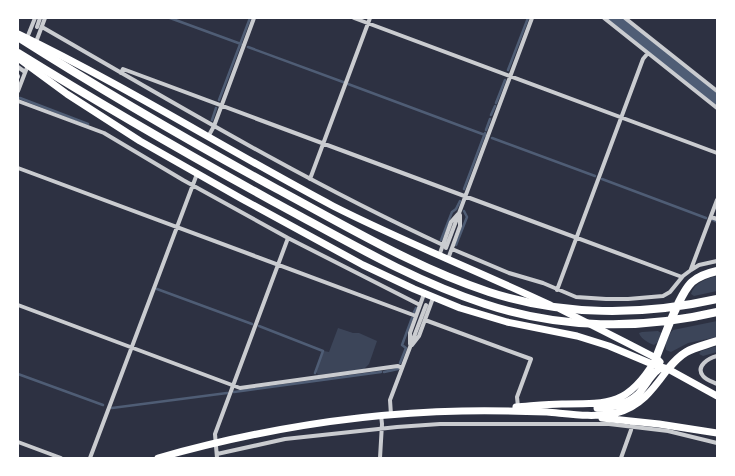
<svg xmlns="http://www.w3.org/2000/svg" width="735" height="476" font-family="'Roboto Serif',serif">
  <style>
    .green { fill: #3c4559 }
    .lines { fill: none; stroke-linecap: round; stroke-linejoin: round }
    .stream { stroke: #4f5d75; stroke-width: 2.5 }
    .river { stroke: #4f5d75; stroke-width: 15 }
    .minor { stroke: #caccd0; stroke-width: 4 }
    .trunk { stroke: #fff; stroke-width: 7 }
    .motorway { stroke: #fff; stroke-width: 8 }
  </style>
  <rect width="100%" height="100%" fill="#2d3142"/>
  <path class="green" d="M 717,276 L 717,291 L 694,296 L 691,294 C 694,283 707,278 717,276 Z
    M 717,321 L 717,337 L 688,343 L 671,352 L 666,350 C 664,344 669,334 673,330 Z
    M 338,328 L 353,333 L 359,333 L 377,341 L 369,364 L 364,369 L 318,375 L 316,371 L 324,351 L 329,352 Z
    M 658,331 L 661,333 L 658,342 L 654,345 C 649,343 641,339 639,333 L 642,332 Z
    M 717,346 L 717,352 L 703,356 L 699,354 L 701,351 Z"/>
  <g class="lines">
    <path class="stream" d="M 170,18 L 241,44
      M 248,47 L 343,82
      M 508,70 L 528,18
      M 348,84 L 485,135
      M 20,98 L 88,124
      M 219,100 L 250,18
      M 496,103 L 505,80
      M 491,115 L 495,106
      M 212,120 L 216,108
      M 486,130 L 490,119
      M 492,138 L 595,176
      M 602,179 L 706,218
      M 464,189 L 485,133
      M 713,220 L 717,222
      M 441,240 L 452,212 L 456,209 L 460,201
      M 456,245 L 467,217 L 464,211
      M 157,289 L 252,324
      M 414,312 L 416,308
      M 259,326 L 323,351 L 315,373
      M 400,363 L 406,348 L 402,345 L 412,318
      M 384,372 L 398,369
      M 18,374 L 103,405
      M 234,392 L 381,372
      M 112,408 L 227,393"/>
    <path class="river" d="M 615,18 L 717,100"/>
    <path class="minor" d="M 354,18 L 717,153
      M 604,18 L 717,108
      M 625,18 L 717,91
      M 37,27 L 40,18
      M 42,27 C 174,103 304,181 443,245
      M 27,38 L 35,18
      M 36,42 L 45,18
      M 18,67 L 25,72
      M 121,73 L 123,69 L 682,277
      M 18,77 L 18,76
      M 18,91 L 28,65
      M 18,101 L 104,133 L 183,180 L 288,238 L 420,305
      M 208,137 L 214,126 L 254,18
      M 18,168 L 416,316
      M 310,179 L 370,18
      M 711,217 L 717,219
      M 446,248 L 532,18
      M 452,249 L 509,273 L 543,283 L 576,297 L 606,299 L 628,299 L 663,296 L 670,292 L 683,276 L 691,270 L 699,265 L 717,261
      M 439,256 L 451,222 L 458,214
      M 448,259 L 460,226 L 460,215
      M 691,269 L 717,200
      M 557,290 L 643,59 L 648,53
      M 18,305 L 240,388 L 398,366 L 402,368
      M 425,320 L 531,359 L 517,397 L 518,407
      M 410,344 L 410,333 L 424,294
      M 412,345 L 419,336 L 433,298
      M 717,356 C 709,358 695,366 703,376 C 706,380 713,382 717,384
      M 391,415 L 390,400 L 426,305
      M 18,442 L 61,458
      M 217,454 L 285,439 L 397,427 L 440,424 L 609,424 L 668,431 L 717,443
      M 90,458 L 197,174
      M 217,458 L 215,434 L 288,238
      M 380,458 L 382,424 L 381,415
      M 621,458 L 631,430 L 632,424"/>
    <path class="trunk" d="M 18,34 C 126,86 227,150 333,206 C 404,242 478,271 550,305
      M 18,58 L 67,94 L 140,141 L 242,199 L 363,265 L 414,289 L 460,308 L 507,322 L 577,336 L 609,346 L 652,364 L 668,369 L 717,396
      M 560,309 L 625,342 L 656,358 L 660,362
      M 516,407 C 531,406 547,404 562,404 C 609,404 628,405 654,362
      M 597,408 C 612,408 627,404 638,394 C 646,387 654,368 663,368
      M 602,418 L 659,424 L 717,433
      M 158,458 C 257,430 359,413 462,411 C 490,410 519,411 547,412 C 570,414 593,418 616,413 C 641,407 654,388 668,369"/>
    <path class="motorway" d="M 18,37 C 103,91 189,141 277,189 C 346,226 414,267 489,292 C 562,316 642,316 717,299
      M 18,53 C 102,105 187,154 274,202 C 343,239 411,280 485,304 C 560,329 641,330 717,312
      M 656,358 C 663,340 679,294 692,282 C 699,276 708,273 717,271
      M 668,369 C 685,348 693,349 717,341"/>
  </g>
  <rect width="735" height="476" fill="none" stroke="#ffffff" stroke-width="38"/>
</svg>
